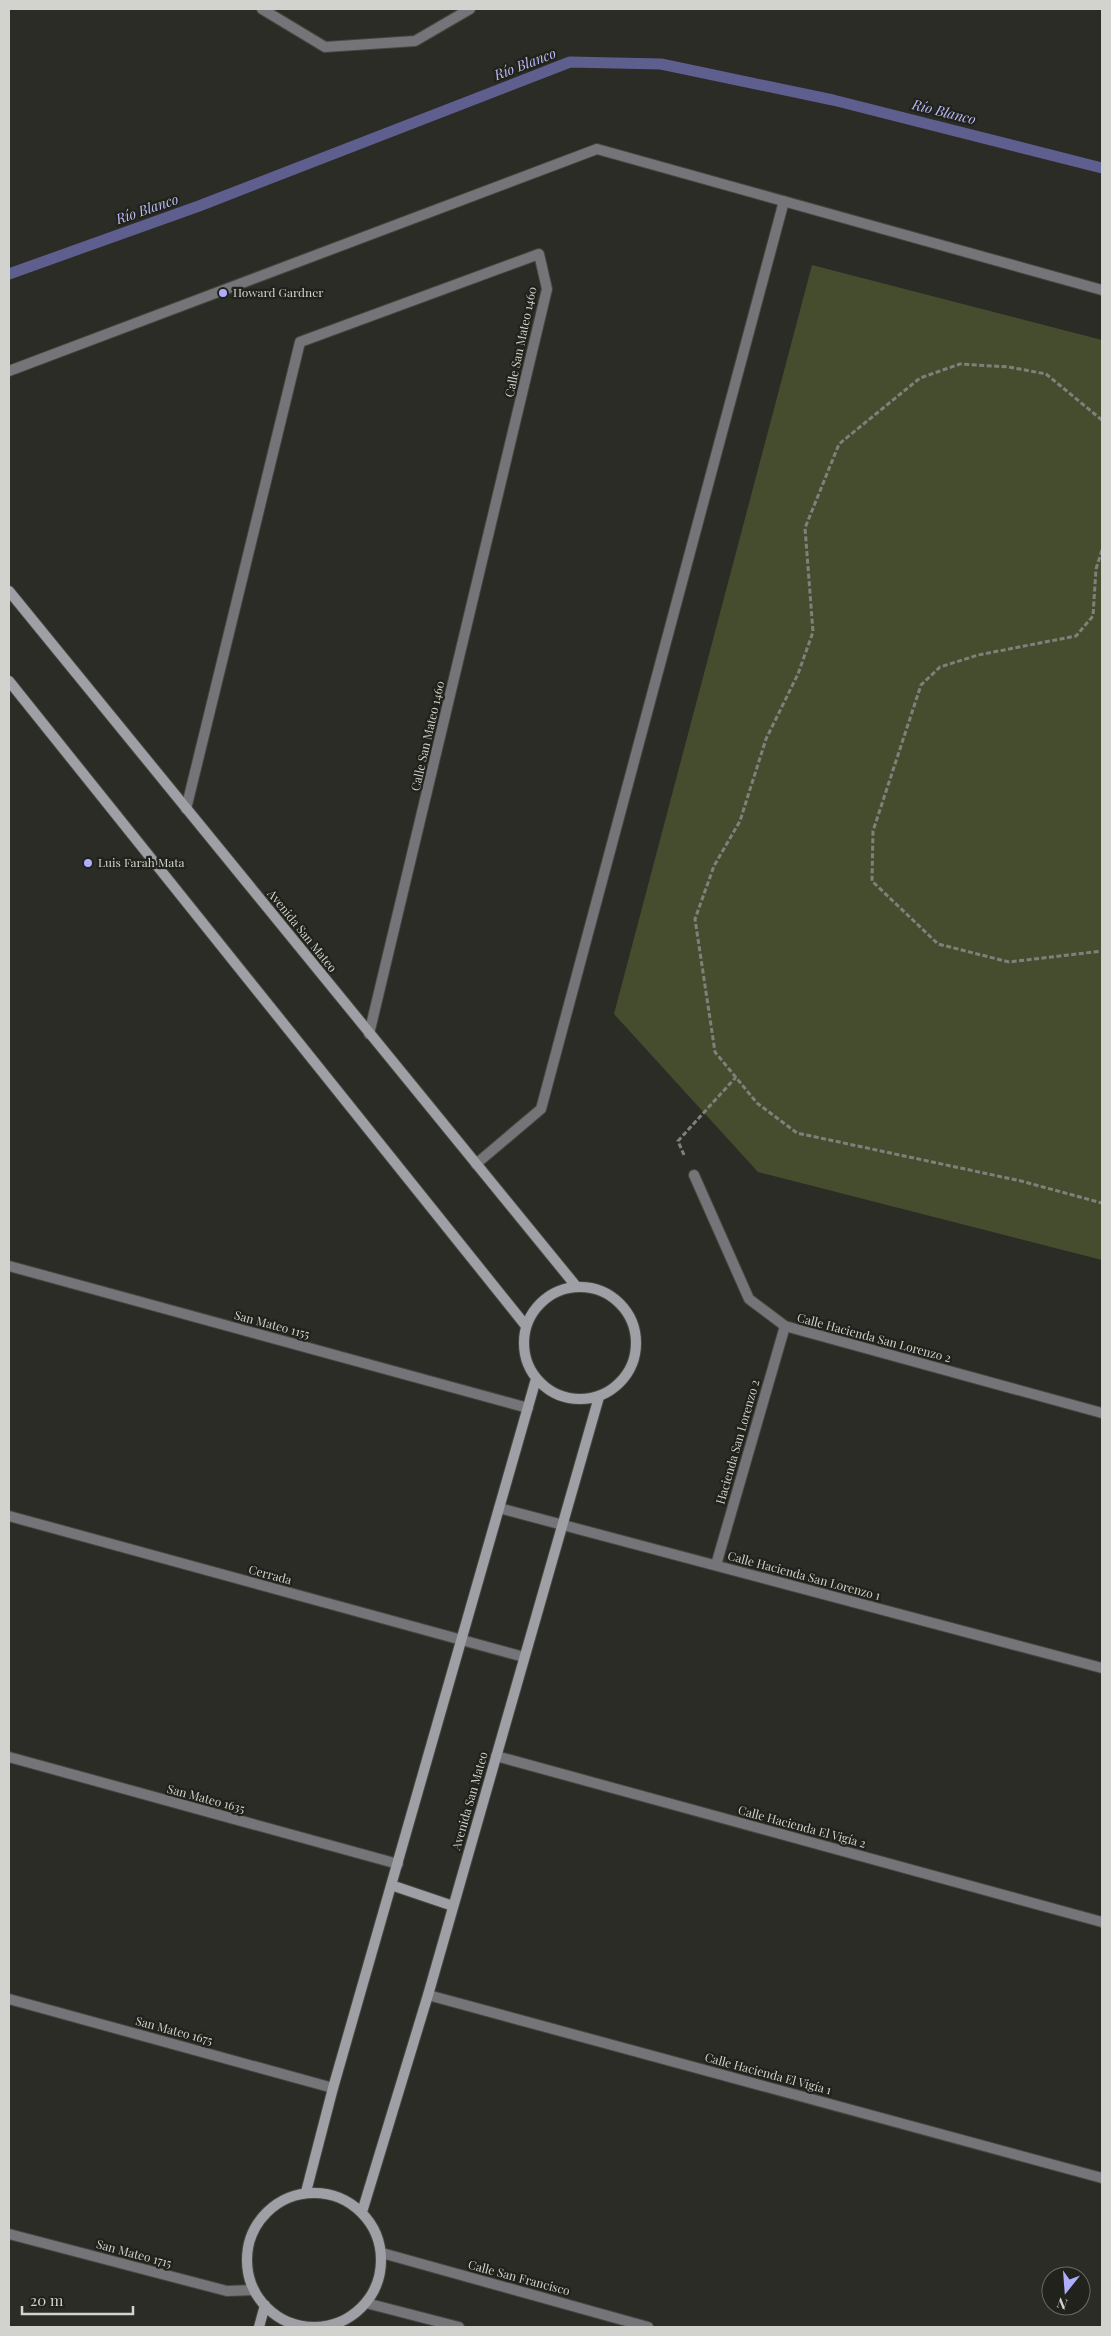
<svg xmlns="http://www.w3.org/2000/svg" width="1111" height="2336" font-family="'Playfair Display',serif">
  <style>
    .green { fill: #464d2f }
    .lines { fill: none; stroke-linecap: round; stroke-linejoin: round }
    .stream { stroke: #5f5f8f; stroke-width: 11 }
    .street-casing { stroke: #454740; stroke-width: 12 }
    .secondary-casing { stroke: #454740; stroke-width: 12 }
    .path { stroke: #7f807a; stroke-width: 3; stroke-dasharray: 5 2.5; stroke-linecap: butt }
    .street { stroke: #757579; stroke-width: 10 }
    .secondary { stroke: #9fa0a6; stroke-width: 10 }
    .poi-dot { fill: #aeaefa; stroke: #20221b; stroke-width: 2 }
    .labels { text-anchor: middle; stroke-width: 4.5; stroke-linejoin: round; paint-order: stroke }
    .poi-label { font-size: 12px; fill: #d2d3ce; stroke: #20221b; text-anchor: start }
    .street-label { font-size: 12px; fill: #d2d3ce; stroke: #20221b }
    .water-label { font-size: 14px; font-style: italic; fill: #babbf8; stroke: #20221b }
  </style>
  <rect width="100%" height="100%" fill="#2a2c25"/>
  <path class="green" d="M 812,265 L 1102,340 L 1102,1260 L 758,1172 L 614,1014 Z"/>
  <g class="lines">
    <path class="stream" d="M 9,274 L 199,206 L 570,62 L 661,64 L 833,100 L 1102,168"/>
    <g class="street-casing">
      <path id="street" d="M 262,9 L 325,47 L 415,41 L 470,9
        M 9,371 L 597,149 L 1102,290
        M 186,809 L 300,342 L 539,254 L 547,289 L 369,1034
        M 476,1164 L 541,1109 L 784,201
        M 694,1175 L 749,1299 L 785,1326 L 1102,1413
        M 9,1266 L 528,1408
        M 499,1508 L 1102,1668
        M 9,1516 L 524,1657
        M 716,1565 L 785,1326
        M 496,1756 L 1102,1922
        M 9,1757 L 398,1864
        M 428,1995 L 1102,2178
        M 9,1999 L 333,2088
        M 9,2234 L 227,2291 L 254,2290
        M 382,2253 L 648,2327
        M 366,2303 L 459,2327"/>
    </g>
    <g class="secondary-casing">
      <path id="secondary" d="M 9,591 L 576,1286
        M 9,681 L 526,1326
        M524 1343a56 56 0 1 1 112 0a56 56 0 1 1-112 0Z
        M 391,1885 L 453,1906
        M 306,2192 L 333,2088 L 536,1379
        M247 2260a67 67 0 1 1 134 0a67 67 0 1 1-134 0Z
        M 362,2212 L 428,1995 L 599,1397
        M 259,2327 L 265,2305"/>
    </g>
    <path class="path" d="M 1102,420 L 1046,374 L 1009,367 L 960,364 L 920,378 L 839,444 L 805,528 L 813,632 L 798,674 L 766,739 L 740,821 L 714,866 L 695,919 L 715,1052 L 757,1103 L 797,1133 L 1021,1181 L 1102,1203
      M 1102,550 L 1096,569 L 1093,616 L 1076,636 L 978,655 L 940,667 L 921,685 L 873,831 L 872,881 L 938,944 L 1009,962 L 1102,951
      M 684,1155 L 678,1141 L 736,1077"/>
    <use href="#street" class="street"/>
    <use href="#secondary" class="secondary"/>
  </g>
  <g class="poi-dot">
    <circle cx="223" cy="293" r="5"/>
    <circle cx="88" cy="863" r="5"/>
  </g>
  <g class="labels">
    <g class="poi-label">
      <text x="233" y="297">Howard Gardner</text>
      <text x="98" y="867">Luis Farah Mata</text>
    </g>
    <g class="street-label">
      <text transform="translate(521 342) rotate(-78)" y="4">Calle San Mateo 1460</text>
      <text transform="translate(428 736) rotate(-77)" y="4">Calle San Mateo 1460</text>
      <text transform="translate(302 931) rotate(51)" y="4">Avenida San Mateo</text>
      <text transform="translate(272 1325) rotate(15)" y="4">San Mateo 1155</text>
      <text transform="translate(874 1338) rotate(15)" y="4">Calle Hacienda San Lorenzo 2</text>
      <text transform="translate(738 1442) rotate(-74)" y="4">Hacienda San Lorenzo 2</text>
      <text transform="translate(270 1575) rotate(15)" y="4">Cerrada</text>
      <text transform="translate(804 1576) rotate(15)" y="4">Calle Hacienda San Lorenzo 1</text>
      <text transform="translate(206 1799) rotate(15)" y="4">San Mateo 1635</text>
      <text transform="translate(470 1801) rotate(-74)" y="4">Avenida San Mateo</text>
      <text transform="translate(802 1827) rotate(15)" y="4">Calle Hacienda El Vigía 2</text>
      <text transform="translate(174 2031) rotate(15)" y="4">San Mateo 1675</text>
      <text transform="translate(768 2074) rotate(15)" y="4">Calle Hacienda El Vigía 1</text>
      <text transform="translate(134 2254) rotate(15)" y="4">San Mateo 1715</text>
      <text transform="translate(519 2278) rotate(15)" y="4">Calle San Francisco</text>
    </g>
    <g class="water-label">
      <text transform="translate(525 64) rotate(-21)" y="5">Río Blanco</text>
      <text transform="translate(944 112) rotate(14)" y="5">Río Blanco</text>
      <text transform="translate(147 209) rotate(-19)" y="5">Río Blanco</text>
    </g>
  </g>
  <rect width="1111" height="2336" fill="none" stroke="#d2d3ce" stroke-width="20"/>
  <g transform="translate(1066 2291) rotate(197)"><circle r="24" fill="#20221b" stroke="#676963"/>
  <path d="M0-4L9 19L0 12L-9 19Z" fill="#aeaefa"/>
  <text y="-8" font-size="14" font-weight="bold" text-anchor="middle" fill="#d2d3ce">N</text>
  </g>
  <path d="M22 2306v8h111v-8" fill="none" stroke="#d2d3ce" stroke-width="2.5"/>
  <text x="30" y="2306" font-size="15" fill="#d2d3ce" stroke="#20221b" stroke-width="4" paint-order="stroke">20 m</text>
</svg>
